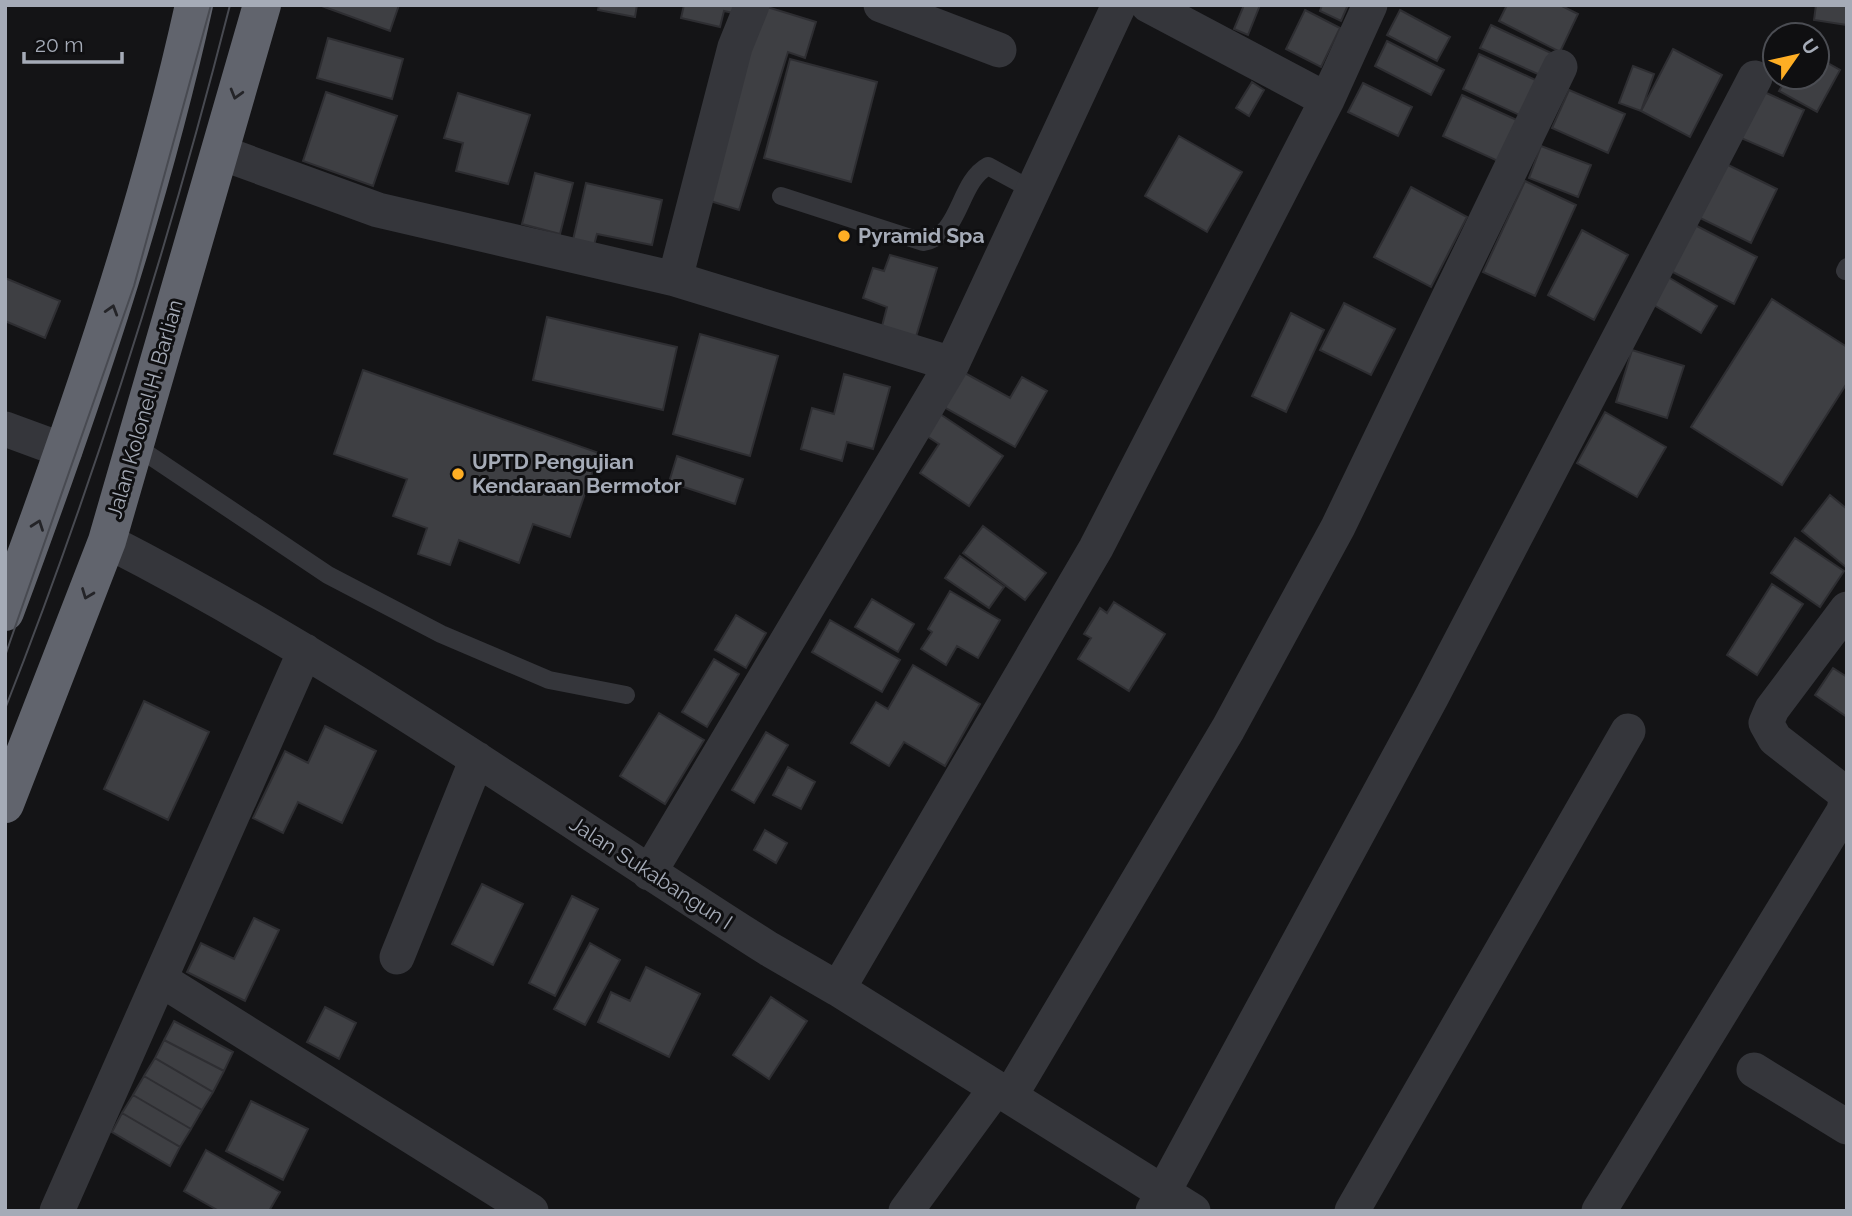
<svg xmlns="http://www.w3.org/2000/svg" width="1852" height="1216" font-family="Raleway,sans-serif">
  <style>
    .building { fill: #3e3f43; stroke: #2e2e32; stroke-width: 2 }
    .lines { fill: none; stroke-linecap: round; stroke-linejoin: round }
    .lane { stroke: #35363b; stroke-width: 18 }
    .street { stroke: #35363b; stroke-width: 35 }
    .highway { stroke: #61646d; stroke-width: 38 }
    .tram { stroke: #484a51; stroke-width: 2 }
    .oneway { stroke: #242428 }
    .poi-dot { fill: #feae24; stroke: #0f0f11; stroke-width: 2.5 }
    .labels { text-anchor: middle; stroke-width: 6; stroke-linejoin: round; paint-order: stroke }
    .poi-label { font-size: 21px; font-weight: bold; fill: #a5abb7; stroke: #0f0f11; text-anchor: start }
    .street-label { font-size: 21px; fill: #a5abb7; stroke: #0f0f11 }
  </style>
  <rect width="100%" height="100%" fill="#141416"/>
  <path class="building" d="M 319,5 L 399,5 L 390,31 Z
    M 599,5 L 637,5 L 635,17 L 598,10 Z
    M 684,5 L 735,5 L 733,13 L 724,11 L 720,27 L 681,18 Z
    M 1244,5 L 1260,5 L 1248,35 L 1234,29 Z
    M 1322,5 L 1348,5 L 1341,21 L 1320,11 Z
    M 1507,5 L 1560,5 L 1578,14 L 1560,52 L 1499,21 Z
    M 1816,5 L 1847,5 L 1847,25 L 1814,20 Z
    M 764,6 L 816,22 L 805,58 L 788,52 L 739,210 L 704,199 Z
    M 1305,10 L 1340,28 L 1321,67 L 1286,49 Z
    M 1400,10 L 1450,37 L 1437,61 L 1387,35 Z
    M 1491,25 L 1551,53 L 1540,75 L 1480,48 Z
    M 328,38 L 403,59 L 392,99 L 317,78 Z
    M 1387,41 L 1444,70 L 1431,95 L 1375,66 Z
    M 1673,49 L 1722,75 L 1690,137 L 1641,111 Z
    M 1479,54 L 1542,83 L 1526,118 L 1463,89 Z
    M 1817,57 L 1840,70 L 1817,112 L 1779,91 L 1787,77 L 1817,77 Z
    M 790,59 L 877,82 L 851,182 L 764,158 Z
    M 1633,66 L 1654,74 L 1641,111 L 1619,103 Z
    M 1252,82 L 1264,90 L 1249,116 L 1236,108 Z
    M 1363,83 L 1412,107 L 1398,136 L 1348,112 Z
    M 1569,90 L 1625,114 L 1608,153 L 1552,128 Z
    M 1762,91 L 1804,110 L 1783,156 L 1741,138 Z
    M 326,92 L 397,116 L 373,186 L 303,161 Z
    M 458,93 L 530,115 L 508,184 L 456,171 L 463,143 L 444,138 Z
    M 1462,95 L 1519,121 L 1500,162 L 1443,136 Z
    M 1179,136 L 1242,172 L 1207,232 L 1145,196 Z
    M 1541,146 L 1591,165 L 1578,197 L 1529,178 Z
    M 1720,161 L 1777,189 L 1751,243 L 1694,215 Z
    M 535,173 L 573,183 L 560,234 L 522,224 Z
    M 1525,181 L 1576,205 L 1535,296 L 1483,272 Z
    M 586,183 L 662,200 L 652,245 L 597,234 L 594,245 L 573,240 Z
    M 1411,187 L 1467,217 L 1431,287 L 1374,257 Z
    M 1691,223 L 1757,257 L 1734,304 L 1667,269 Z
    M 1582,230 L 1628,255 L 1594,320 L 1548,295 Z
    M 890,255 L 937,268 L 915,340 L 881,330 L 887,307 L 863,298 L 873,268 L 884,271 Z
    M 1668,277 L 1717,306 L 1701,333 L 1652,304 Z
    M 5,278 L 60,301 L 45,338 L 5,321 Z
    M 1772,299 L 1847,347 L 1847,383 L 1782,485 L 1691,427 Z
    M 1344,303 L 1395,329 L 1371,375 L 1320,350 Z
    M 1291,313 L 1324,330 L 1286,412 L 1252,396 Z
    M 547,317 L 677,347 L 663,410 L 533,380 Z
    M 700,334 L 778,356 L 750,456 L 673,434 Z
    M 1632,350 L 1684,366 L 1667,418 L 1616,402 Z
    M 363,370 L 599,453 L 570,537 L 533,524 L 519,563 L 459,540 L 450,565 L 418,554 L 427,528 L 393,516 L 407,479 L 334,454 Z
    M 963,372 L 1010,398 L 1022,377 L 1047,391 L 1015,447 L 944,407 Z
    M 844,374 L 890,387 L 873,449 L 847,442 L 842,461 L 801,449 L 812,408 L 834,414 Z
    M 937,412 L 1003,456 L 969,506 L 920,473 L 939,444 L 922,433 Z
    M 1605,412 L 1666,447 L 1637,497 L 1577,463 Z
    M 677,456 L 743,479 L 735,504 L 669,482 Z
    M 1830,495 L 1847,509 L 1847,568 L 1802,531 Z
    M 983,526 L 1046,573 L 1025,600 L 963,553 Z
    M 1795,538 L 1844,571 L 1820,607 L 1771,573 Z
    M 960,556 L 1004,587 L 989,608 L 945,578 Z
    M 1772,584 L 1803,604 L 1757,675 L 1727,655 Z
    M 950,591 L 1000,620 L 978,658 L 957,646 L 946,665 L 921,649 L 932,632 L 928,629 Z
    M 872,599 L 914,624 L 898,652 L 855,627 Z
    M 1114,602 L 1165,634 L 1129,691 L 1078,659 L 1091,638 L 1084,634 L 1100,608 L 1107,613 Z
    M 736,615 L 766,633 L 746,668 L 715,650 Z
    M 830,620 L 900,660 L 882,692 L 812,652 Z
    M 714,659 L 739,674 L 707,727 L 682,712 Z
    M 913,665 L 980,704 L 945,766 L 904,742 L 889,766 L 851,743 L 876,702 L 888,709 Z
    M 1833,668 L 1847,677 L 1847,717 L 1815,695 Z
    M 144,701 L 209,732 L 168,820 L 104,789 Z
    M 659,713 L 704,740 L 665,804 L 620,776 Z
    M 325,726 L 376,751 L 342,823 L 298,802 L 283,833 L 253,818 L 285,751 L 308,763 Z
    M 766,732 L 788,745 L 754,803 L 732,790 Z
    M 788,767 L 815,782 L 801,809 L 773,795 Z
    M 765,830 L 787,843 L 776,863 L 754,850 Z
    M 482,884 L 523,904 L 493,965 L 452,944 Z
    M 572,896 L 598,909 L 555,996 L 529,983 Z
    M 254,918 L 279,930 L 245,1001 L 187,972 L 201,943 L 234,959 Z
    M 590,943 L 620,960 L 585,1025 L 554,1009 Z
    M 646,967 L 700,994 L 669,1057 L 598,1022 L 611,992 L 630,1001 Z
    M 771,997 L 807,1021 L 769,1079 L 733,1055 Z
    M 325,1007 L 356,1023 L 339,1059 L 307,1042 Z
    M 174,1021 L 233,1052 L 224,1071 L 164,1040 Z
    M 164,1040 L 224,1071 L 213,1092 L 155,1058 Z
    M 155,1058 L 213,1092 L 202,1110 L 144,1076 Z
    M 144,1076 L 202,1110 L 191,1129 L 133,1095 Z
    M 133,1095 L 191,1129 L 180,1147 L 122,1113 Z
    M 251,1101 L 308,1129 L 283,1180 L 226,1151 Z
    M 122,1113 L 180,1147 L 170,1166 L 112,1132 Z
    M 206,1150 L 280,1192 L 269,1211 L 219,1211 L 184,1191 Z"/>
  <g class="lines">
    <path class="lane" d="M 781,196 L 923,242 C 962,236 957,183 988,166 L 1032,190
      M 1845,271 L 1847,267
      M 134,445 L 328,575 L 441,634 L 549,680 L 626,695"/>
    <path class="street" d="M 881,5 L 999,50
      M 1148,5 L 1327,100
      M 219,152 L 378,210 L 675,279 L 952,364
      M 675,279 L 735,47 L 752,5
      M 5,429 L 65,451
      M 107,541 C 338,659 550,810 769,949 L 838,989 L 1193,1211
      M 649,873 L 952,364 L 1119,5
      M 397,957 L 477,759
      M 160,979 L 531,1211
      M 838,989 L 1096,548 L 1327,100 L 1370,5
      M 1754,1070 L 1847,1127
      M 1010,1096 L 1228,729 L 1338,527 L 1560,67
      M 57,1211 L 305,651
      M 906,1211 L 996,1088
      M 1153,1211 L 1431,698 L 1755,78
      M 1352,1211 L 1628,731
      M 1599,1211 L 1844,811 L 1846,799 L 1842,791 L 1775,739 L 1766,723 L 1772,709 L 1847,609"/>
    <path class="highway" d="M 5,612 C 79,413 148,213 194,5
      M 5,804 L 107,541 L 262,5"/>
    <path class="tram" d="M 5,656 L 134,286 L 211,5
      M 5,709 C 95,480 169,244 230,5"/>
  </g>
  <defs><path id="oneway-chevron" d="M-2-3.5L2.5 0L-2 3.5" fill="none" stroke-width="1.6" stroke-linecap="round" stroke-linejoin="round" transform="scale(1.75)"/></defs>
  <g class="oneway">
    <use href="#oneway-chevron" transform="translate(236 94) rotate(106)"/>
    <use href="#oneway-chevron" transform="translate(112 310) rotate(-73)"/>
    <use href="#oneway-chevron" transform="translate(38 525) rotate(-70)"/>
    <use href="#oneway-chevron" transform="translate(87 594) rotate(111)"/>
  </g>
  <g class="poi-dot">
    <circle cx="844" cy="236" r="7"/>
    <circle cx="458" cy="474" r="7"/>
  </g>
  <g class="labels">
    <g class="poi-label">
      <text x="858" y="243">Pyramid Spa</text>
      <text x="472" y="469">UPTD Pengujian<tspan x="472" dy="24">Kendaraan Bermotor</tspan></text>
    </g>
    <g class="street-label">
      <text transform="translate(145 409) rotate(-74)" y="7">Jalan Kolonel H. Barlian</text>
      <text transform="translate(651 873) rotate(33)" y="7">Jalan Sukabangun I</text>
    </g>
  </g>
  <rect width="1852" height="1216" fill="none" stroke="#a5abb7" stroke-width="14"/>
  <g transform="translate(1796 56) rotate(56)"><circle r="33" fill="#0f0f11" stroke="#4b4d53" stroke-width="2"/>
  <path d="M0-5L12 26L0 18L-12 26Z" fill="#feae24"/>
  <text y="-10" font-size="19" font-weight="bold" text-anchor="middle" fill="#a5abb7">U</text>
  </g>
  <path d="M24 52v10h98v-10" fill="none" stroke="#a5abb7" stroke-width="3.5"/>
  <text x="35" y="52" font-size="21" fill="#a5abb7" stroke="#0f0f11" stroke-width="5" paint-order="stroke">20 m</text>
</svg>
